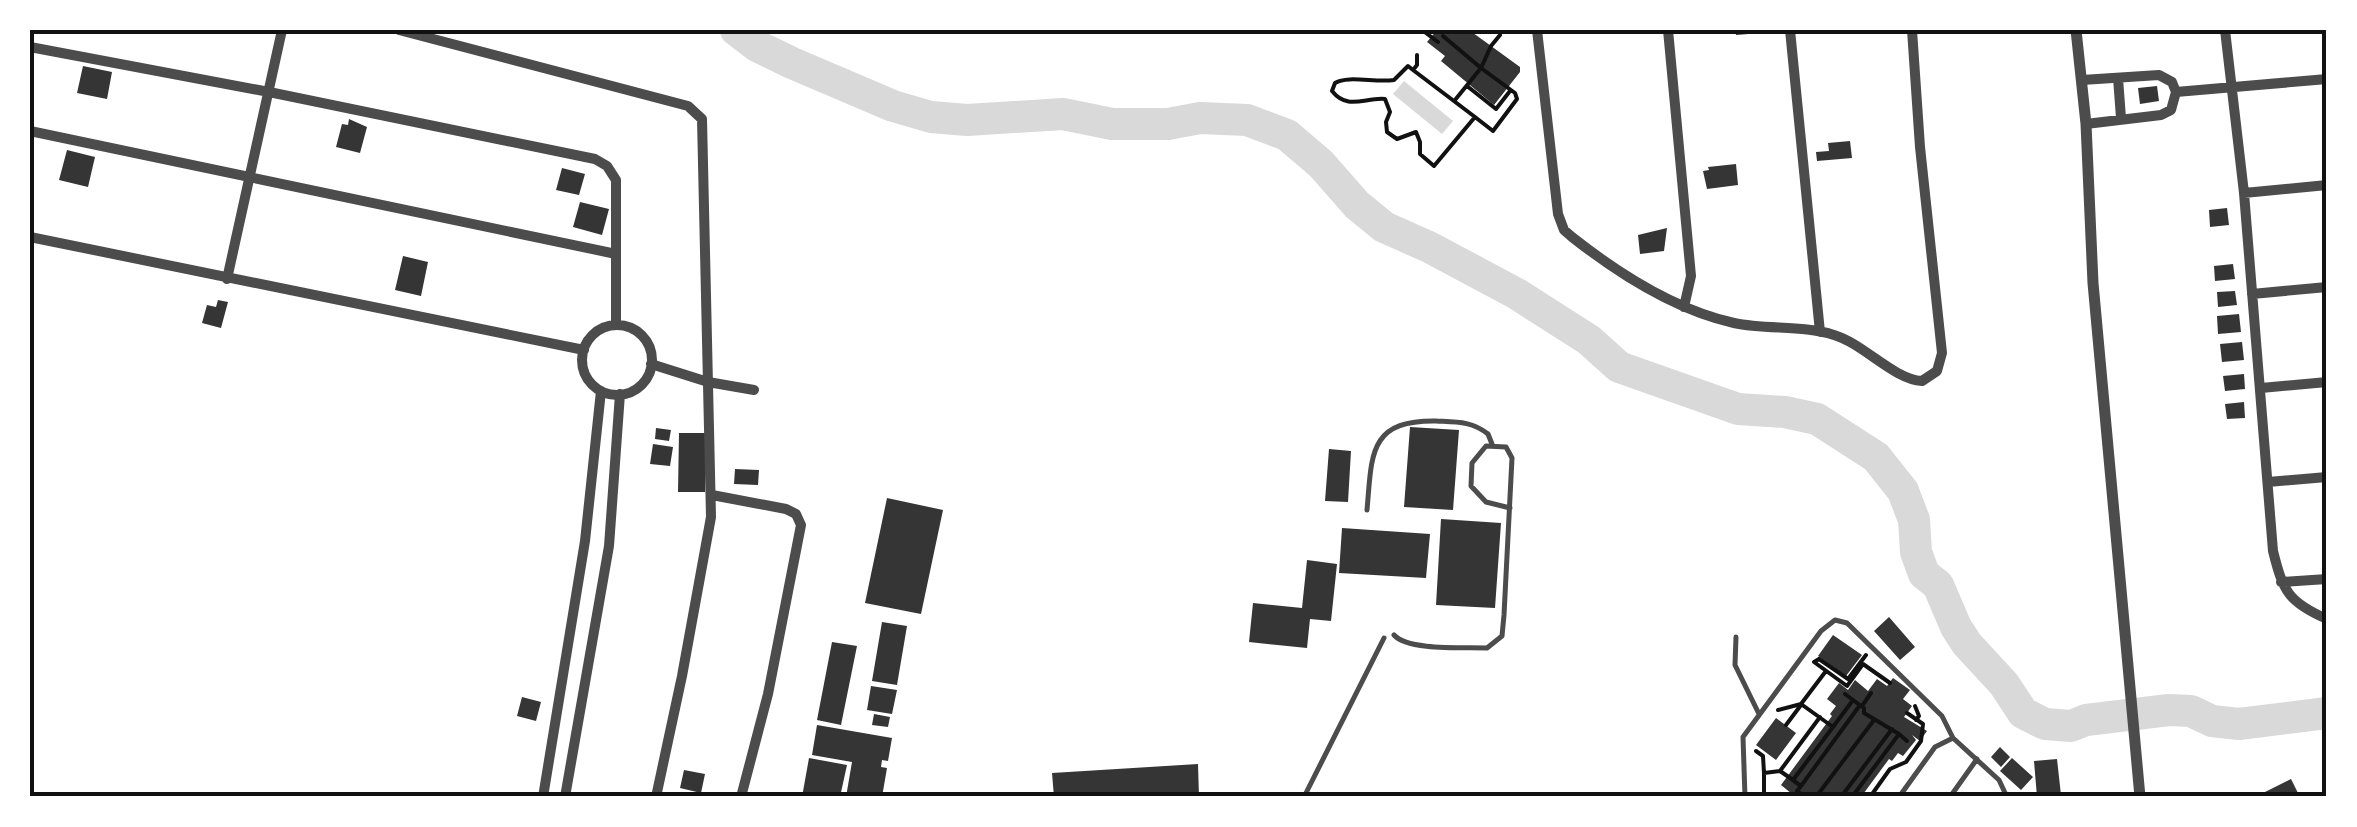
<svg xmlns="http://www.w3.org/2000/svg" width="2357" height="827" font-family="'DejaVu Sans',sans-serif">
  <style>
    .water { fill: #d9d9d9 }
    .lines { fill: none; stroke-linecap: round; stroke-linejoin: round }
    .river { stroke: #d9d9d9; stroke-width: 32 }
    .building { fill: #353535 }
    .path { stroke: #111; stroke-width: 4 }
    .service { stroke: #4c4c4c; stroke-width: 5 }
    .minor { stroke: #4c4c4c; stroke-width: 10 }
    .tertiary { stroke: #4c4c4c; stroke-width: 11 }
    .neatline { fill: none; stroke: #111; stroke-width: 4 }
  </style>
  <rect width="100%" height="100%" fill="#fff"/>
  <path class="water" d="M 1404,81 L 1453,121 L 1442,134 L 1393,94 Z"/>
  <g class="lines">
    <path class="river" d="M 736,30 L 757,46 L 792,63 L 893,106 L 931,117 L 967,120 L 1063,114 L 1112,124 L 1168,124 L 1200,118 L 1247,120 L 1287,135 L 1321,164 L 1357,205 L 1384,227 L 1429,247 L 1517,294 L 1589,340 L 1619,367 L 1738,409 L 1785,412 L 1817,419 L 1876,457 L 1903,491 L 1914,520 L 1916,552 L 1924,574 L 1938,585 L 1956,627 L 1967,644 L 2004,684 L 2023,713 L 2045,724 L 2071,726 L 2086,720 L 2169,710 L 2191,711 L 2212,721 L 2239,724 L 2327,713"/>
  </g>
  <path class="building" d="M 1437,30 L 1459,30 L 1463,34 L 1469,30 L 1520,67 L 1520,72 L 1494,105 L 1441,61 L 1445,56 L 1427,42 Z
    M 1735,30 L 1761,30 L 1761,33 L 1736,35 Z
    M 83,66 L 112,72 L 107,99 L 77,93 Z
    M 2157,86 L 2159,101 L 2140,104 L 2138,88 Z
    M 349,119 L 367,127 L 360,153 L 336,147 L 342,124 L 348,125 Z
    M 1850,141 L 1852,158 L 1817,161 L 1816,152 L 1829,151 L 1828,143 Z
    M 67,150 L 95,157 L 88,187 L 59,180 Z
    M 1736,164 L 1738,185 L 1707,189 L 1703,171 L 1709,170 L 1708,167 Z
    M 562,168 L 585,174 L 579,195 L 556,190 Z
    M 580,202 L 609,209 L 602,235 L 573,227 Z
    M 2227,208 L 2229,225 L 2210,227 L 2209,210 Z
    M 1667,228 L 1664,251 L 1640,254 L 1638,235 Z
    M 403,256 L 428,262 L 421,296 L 395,290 Z
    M 2233,264 L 2235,279 L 2215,281 L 2214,266 Z
    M 2235,291 L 2237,305 L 2218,307 L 2217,292 Z
    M 218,300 L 228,302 L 221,328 L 202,323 L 207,305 L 216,307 Z
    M 2239,314 L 2241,332 L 2218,334 L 2217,316 Z
    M 2242,342 L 2244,360 L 2222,362 L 2220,344 Z
    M 2244,374 L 2245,389 L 2225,391 L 2223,376 Z
    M 2244,402 L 2245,418 L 2227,419 L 2225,404 Z
    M 1410,427 L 1459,430 L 1453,510 L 1404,507 Z
    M 656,428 L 671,430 L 669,441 L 655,439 Z
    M 679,433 L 706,433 L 705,492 L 678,492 Z
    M 653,444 L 673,447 L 670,466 L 650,464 Z
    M 1329,449 L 1351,451 L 1348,502 L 1325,501 Z
    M 735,469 L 759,470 L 758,485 L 734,484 Z
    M 887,498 L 943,510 L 921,614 L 865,603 Z
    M 1441,519 L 1501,523 L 1495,608 L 1436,605 Z
    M 1342,528 L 1430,534 L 1426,578 L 1339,573 Z
    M 1307,560 L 1337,564 L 1331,621 L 1310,619 L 1307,648 L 1249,642 L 1253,603 L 1302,608 Z
    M 1889,617 L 1915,647 L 1900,660 L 1874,631 Z
    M 882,622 L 907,626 L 897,685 L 872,681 Z
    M 1833,635 L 1862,655 L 1846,676 L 1818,656 Z
    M 832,642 L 857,646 L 841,725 L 817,720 Z
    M 1893,678 L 1910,690 L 1903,699 L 1912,706 L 1904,717 L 1927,731 L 1920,741 L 1912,735 L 1916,740 L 1903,756 L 1898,753 L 1892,761 L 1889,759 L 1861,797 L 1790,797 L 1792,794 L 1781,785 L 1832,716 L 1830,714 L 1836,706 L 1827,699 L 1839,683 L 1848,690 L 1855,680 L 1868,691 L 1877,679 L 1887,686 Z
    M 871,686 L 897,690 L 892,714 L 867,710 Z
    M 522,697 L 541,702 L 536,721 L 517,716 Z
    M 874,714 L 890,717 L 888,727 L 872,725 Z
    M 1776,718 L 1796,733 L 1776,760 L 1756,745 Z
    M 817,725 L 892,738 L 888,761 L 882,760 L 881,767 L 887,768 L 882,797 L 846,797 L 852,762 L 812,755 Z
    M 2000,747 L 2010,757 L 2001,767 L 1991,757 Z
    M 809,758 L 847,765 L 840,797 L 802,797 Z
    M 2012,758 L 2033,777 L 2021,790 L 2000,771 Z
    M 2057,759 L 2061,795 L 2037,797 L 2034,761 Z
    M 1198,764 L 1199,797 L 1054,797 L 1052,773 Z
    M 684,770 L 705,774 L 701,793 L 680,788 Z
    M 2291,779 L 2300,797 L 2255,797 Z"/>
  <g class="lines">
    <path class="path" d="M 1422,30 L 1438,42
      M 1444,30 L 1446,31
      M 1443,36 L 1481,68 L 1455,100
      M 1413,70 L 1475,117 L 1434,166 L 1420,154 L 1420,142 L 1416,132 L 1397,139 L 1387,132 L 1386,122 L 1390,112 L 1385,99 C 1365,97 1348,111 1332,91 L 1335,83 C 1348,75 1376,83 1394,80 L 1408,66 L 1413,70 L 1417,65 L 1417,55
      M 1467,86 L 1496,109 L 1510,91
      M 1475,117 L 1493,131 L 1517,99 L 1515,93 L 1481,68 L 1491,46 L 1500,35
      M 1819,659 L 1814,662 L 1847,686 L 1863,664 L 1890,683
      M 1819,659 L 1848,679 L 1866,655
      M 1853,700 L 1864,708 L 1864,713 L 1899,734
      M 1862,706 L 1871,693
      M 1915,706 L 1919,716 L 1916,720
      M 1778,710 L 1801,704
      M 1786,725 L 1801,705
      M 1833,727 L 1853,700 L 1845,694
      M 1756,751 L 1763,756 L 1764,773
      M 1780,771 L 1793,780 L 1833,727 L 1801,704 L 1826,671
      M 1794,781 L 1801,786 L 1797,791 L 1805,797
      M 1801,786 L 1860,705
      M 1764,797 L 1764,773 L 1780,771 L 1820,717
      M 1816,797 L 1874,720
      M 1841,797 L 1892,729
      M 1852,797 L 1899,734 L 1907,741
      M 1870,797 L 1890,769 L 1906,762 L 1921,741 L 1923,724 L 1907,713"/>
    <path class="service" d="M 1367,510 C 1372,455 1368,420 1436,421 C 1456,422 1472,421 1488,434 L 1492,444
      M 1394,635 C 1408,651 1465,647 1487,648 L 1502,636 L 1504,615 L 1512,458 L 1506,447 L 1486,446 L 1472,463 L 1471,486 L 1486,502 L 1510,508
      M 1736,637 L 1735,665 L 1759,714
      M 1304,797 L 1384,638
      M 1745,797 L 1743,737 L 1821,631 L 1835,620 L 1847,623 L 1942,716 L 1953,738
      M 1899,797 L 1935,747 L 1953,738 L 1999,780 L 2007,797
      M 1950,797 L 1977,759"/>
    <path class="minor" d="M 399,30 L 688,106 L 702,119 L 711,517 L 682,676 L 656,797
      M 1537,30 L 1558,214 L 1564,230 L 1572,237 C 1619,274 1675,310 1734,323 C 1767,330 1803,325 1834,335 C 1864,344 1893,379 1922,381 L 1937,371 L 1942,353 L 1920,147 L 1912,30
      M 1668,30 L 1691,276 L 1684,307
      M 1790,30 L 1820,332
      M 2225,30 L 2244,193 L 2273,551 C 2283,591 2288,602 2327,619
      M 30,47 L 269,92 L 595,159 L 607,166 L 616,180 L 616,325
      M 2118,78 L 2121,118
      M 2082,80 L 2159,75 L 2172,82 L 2176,92 L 2171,110 L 2161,115 L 2086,124
      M 2176,92 L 2327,79
      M 30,131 L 616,254
      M 2244,193 L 2327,185
      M 30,237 L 584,350
      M 227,279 L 282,30
      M 2252,294 L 2327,287
      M582 360a35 35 0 1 1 70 0a35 35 0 1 1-70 0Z
      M 651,364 L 708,382 L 754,390
      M 2261,388 L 2327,382
      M 2268,482 L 2327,477
      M 712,495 L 786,509 L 796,514 L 801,525 L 768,694 L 741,797
      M 2281,582 L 2327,579
      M 543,797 L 585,541 L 601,391
      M 565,797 L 609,546 L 620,394"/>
    <path class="tertiary" d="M 2076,30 L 2086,124 L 2093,283 L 2140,797"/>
  </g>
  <rect width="2357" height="827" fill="none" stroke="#ffffff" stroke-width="65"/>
  <rect x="32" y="32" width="2292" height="762" class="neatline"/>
</svg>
